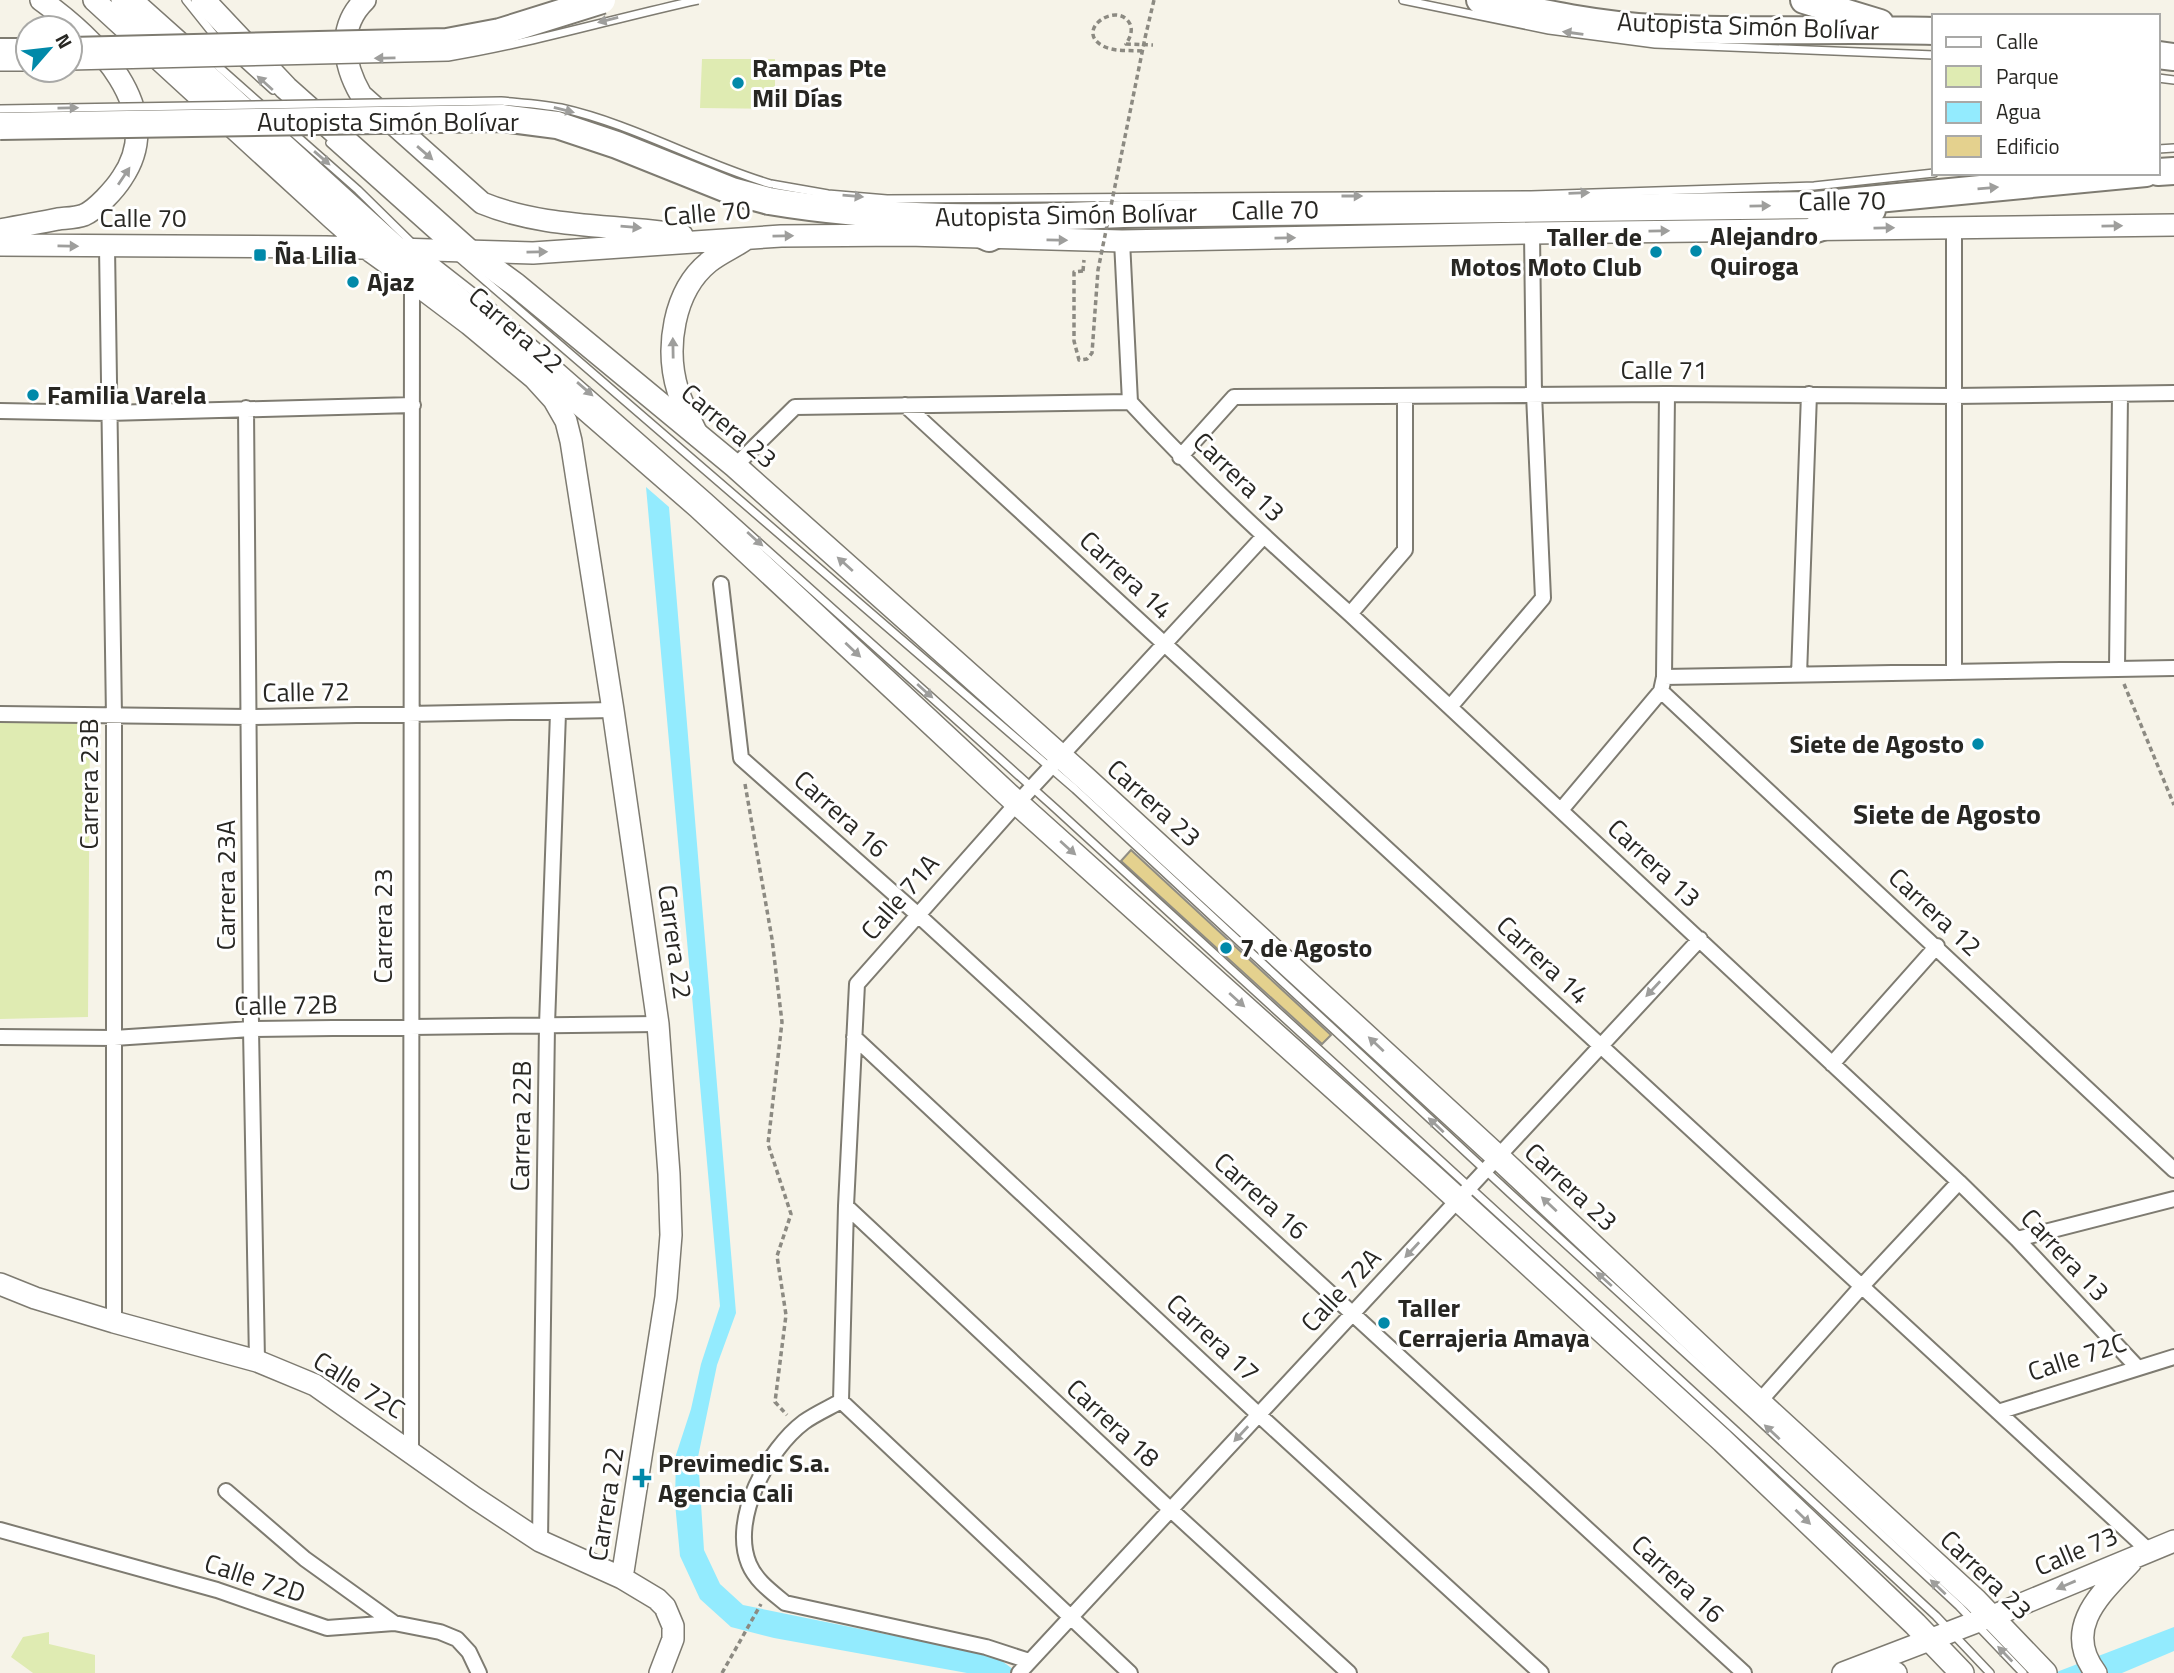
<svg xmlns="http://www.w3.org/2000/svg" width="2174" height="1673" font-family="'Titillium Web',sans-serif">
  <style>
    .green { fill: #dfebb2 }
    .water { fill: #93ebfe }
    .building { fill: #e4d18e; stroke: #908d83; stroke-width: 2 }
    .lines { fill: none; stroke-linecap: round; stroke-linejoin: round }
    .lane-casing { stroke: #7e7b71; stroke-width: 10 }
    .street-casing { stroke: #7e7b71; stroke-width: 18 }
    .secondary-casing { stroke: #7e7b71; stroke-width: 24 }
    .primary-casing { stroke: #7e7b71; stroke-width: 26 }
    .highway-casing { stroke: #7e7b71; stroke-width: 30 }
    .path { stroke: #8c8a82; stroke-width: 3.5; stroke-dasharray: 5 3.5; stroke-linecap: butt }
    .lane { stroke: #fff; stroke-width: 7 }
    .street { stroke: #fff; stroke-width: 14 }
    .secondary { stroke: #fff; stroke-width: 21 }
    .primary { stroke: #fff; stroke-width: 23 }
    .highway { stroke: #fff; stroke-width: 26 }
    .lane-bridge-casing { stroke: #7e7b71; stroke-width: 10; stroke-linecap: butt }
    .highway-bridge-casing { stroke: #7e7b71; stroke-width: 30; stroke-linecap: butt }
    .path-bridge { stroke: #8c8a82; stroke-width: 3.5; stroke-dasharray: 5 3.5; stroke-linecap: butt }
    .lane-bridge { stroke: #fff; stroke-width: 7 }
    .highway-bridge { stroke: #fff; stroke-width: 26 }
    .oneway { fill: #9e9e9c }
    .poi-dot { fill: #0189a9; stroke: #fff; stroke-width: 2.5 }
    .labels { text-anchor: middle; stroke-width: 6; stroke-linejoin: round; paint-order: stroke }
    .street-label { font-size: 26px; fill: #282723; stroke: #fff }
    .poi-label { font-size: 26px; font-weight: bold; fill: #282723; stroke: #fff; text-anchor: start }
    .neighbourhood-label { font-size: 28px; font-weight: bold; fill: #282723; stroke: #fff }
  </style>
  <rect width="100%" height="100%" fill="#f6f3e8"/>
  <path class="green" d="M 702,59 L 775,59 L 775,109 L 700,108 Z
    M 90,721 L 88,1017 L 0,1019 L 0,722 Z
    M 49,1632 L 49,1644 L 95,1655 L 95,1673 L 33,1673 L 11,1657 L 23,1637 Z"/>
  <path class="water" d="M 646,487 L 669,507 L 736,1313 L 717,1365 L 698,1457 L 704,1550 L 720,1584 L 743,1605 L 890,1635 L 967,1647 L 998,1658 L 1018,1673 L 967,1673 L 774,1638 L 731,1627 L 700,1599 L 680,1556 L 675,1503 L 676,1455 L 691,1409 L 701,1364 L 720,1306 Z
    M 2174,1627 L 2174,1651 L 2122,1673 L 2054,1673 Z"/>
  <path class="building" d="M 1131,850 L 1331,1035 L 1322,1044 L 1121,861 Z"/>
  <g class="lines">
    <g class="lane-casing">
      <path id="lane" d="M 142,0 L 188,41
        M 186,0 L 218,40
        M 1403,0 L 1549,30 L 1655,44 L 1934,55
        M 211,60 L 273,115
        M 240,60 L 273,90
        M 0,67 L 28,67
        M 2158,78 L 2174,80
        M 290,130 L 358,190 L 414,245
        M 330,143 L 444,245
        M 2158,149 L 2174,148
        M 771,184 L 828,194 L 887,199 L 1531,195 L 1814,186 L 1934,173
        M 426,255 L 486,302 L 708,497 L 1056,809 L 1734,1429 L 1936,1616 L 1990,1673
        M 458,257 L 1075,789 L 1512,1195 L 1750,1412 L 1959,1606 L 2023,1673"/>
    </g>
    <g class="street-casing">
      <path id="street" d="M 1954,227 L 1954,672
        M 1122,241 L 1130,402
        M 107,247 L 114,717 L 114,1322
        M 1130,402 C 1199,477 1274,546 1350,614 L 1959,1182 L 2017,1239 L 2137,1367
        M 905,405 L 2148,1550
        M 246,408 L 251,1029 L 257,1361
        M 0,411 L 108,413 L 413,405
        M 1180,457 L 1234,397 L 1667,394 L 1954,396 L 2174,393
        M 735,466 L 795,407 L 1130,402
        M 721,584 L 741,758 L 917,914 L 1744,1673
        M 1350,614 L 1405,550 L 1405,396
        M 2117,669 L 2120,394
        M 1799,675 L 1809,394
        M 1664,677 L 2174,668
        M 1661,691 L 2174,1170
        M 1450,707 L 1543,598 L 1534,394 L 1532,233
        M 0,714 L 250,717 L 613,710
        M 1561,810 L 1661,691 L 1664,677 L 1667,394
        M 0,1037 L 114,1038 L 251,1029 L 658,1024
        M 854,1037 L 1259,1415 L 1541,1673
        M 1832,1064 L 1937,946
        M 846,1206 L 1171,1510 L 1349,1673
        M 2017,1239 L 2174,1199
        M 841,1401 L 846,1206 L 857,984 L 1011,810 L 1264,536
        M 841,1401 C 829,1408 815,1414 804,1422 C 768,1449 730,1519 749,1564 C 756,1581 772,1592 785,1603 L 986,1647 L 1029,1661
        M 841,1401 L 1130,1673
        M 1759,1402 L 1862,1286 L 1959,1182
        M 1998,1412 L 2174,1357
        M 411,1451 L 412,281
        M 226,1491 L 305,1559 L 394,1623
        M 0,1530 L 217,1590 L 327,1628 L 394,1623 L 440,1632 L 457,1639 L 469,1652 L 479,1673
        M 540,1541 L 547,1025 L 558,713
        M 1019,1673 L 1700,939"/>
    </g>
    <g class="secondary-casing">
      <path id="secondary" d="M 94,0 L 333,219 L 366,248 L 412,281
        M 365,0 C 337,27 343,64 361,95 L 482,203 C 545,229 616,224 682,235
        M 0,230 C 19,226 38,223 58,219 C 66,218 76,218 84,215 C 96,210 115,189 122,178 C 169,109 94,38 41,0
        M 0,245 L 326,247 L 533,253 L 781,236 L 907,235 L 1122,241 L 1532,233 L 2174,225
        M 413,262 L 412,281 L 469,324 L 534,378 L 554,400 L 566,421 L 571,441 L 613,710 L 658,1024 L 669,1174 L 671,1235 L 666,1297 L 622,1578
        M 698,436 C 691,421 683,406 678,391 C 665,349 673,291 709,262 C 720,253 735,247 746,239
        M 0,1284 L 35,1298 L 114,1322 L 257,1361 L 315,1385 L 475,1498 L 540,1541 L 622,1578 L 657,1599 L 665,1607 L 673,1626 L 673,1639 L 660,1673
        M 1860,1669 L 1896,1673
        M 1843,1673 L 2005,1611 L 2174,1541
        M 2096,1673 C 2061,1628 2102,1593 2131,1562"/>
    </g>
    <g class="primary-casing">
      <path id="primary" d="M 123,0 L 397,249 L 477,314 L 699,507 L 1017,803 L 1429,1173 L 1723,1441 L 1915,1624 L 1962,1673
        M 203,0 L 286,88 L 468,250 L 516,285 L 735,466 L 1085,778 L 1498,1157 L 1759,1402 L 1975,1600 L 2045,1673"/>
    </g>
    <g class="highway-casing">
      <path id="highway" d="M 1480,0 C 1537,12 1596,25 1655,28 C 1748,33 1841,28 1934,31
        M 1804,0 L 1880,23
        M 0,52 L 28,52
        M 2158,55 L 2174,57
        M 2158,172 L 2174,171
        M 769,201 C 887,221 1004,219 1123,214 L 1815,205 L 2146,173
        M 950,220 L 989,238 L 1026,220
        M 1816,229 L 1872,210"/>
    </g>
    <path class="path" d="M 1142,51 C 1130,50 1114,52 1103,46 C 1073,30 1118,0 1130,24 C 1133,31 1130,38 1126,44 L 1153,45
      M 1083,271 L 1084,260
      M 2124,684 L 2174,805
      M 745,784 L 772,939 L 782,1022 L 768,1144 L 791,1214 L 777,1256 L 786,1315 L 775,1402 L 787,1415
      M 722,1673 L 761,1604"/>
    <use href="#lane" class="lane"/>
    <use href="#street" class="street"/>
    <use href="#secondary" class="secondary"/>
    <use href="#primary" class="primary"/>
    <use href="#highway" class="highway"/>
    <g class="lane-bridge-casing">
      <path id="lane-bridge" d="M 70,66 L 448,57 C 533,43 615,18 698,0
        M 0,109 L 501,101 C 521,103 542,104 561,108 C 633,124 700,163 771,184"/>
    </g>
    <g class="highway-bridge-casing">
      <path id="highway-bridge" d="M 70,51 L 447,42 L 500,32 L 602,0
        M 0,126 L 502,118 L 557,125 L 617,145 L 732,191 L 769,201"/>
    </g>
    <path class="path-bridge" d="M 1083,271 L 1074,272 L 1074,341 L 1079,360 L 1087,359 L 1092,353 L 1098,270 L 1145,38 L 1154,0"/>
    <use href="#lane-bridge" class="lane-bridge"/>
    <use href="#highway-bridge" class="highway-bridge"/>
  </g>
  <defs><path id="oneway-solid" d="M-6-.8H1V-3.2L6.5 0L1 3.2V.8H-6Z" transform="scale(1.75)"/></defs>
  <g class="oneway">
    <use href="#oneway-solid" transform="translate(608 20) rotate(166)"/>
    <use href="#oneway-solid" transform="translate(1573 33) rotate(-172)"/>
    <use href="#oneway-solid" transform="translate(385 58) rotate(179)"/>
    <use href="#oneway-solid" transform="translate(265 83) rotate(-138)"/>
    <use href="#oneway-solid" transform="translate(68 108) rotate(-1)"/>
    <use href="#oneway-solid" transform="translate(564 110) rotate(14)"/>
    <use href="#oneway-solid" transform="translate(425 153) rotate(41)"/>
    <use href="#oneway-solid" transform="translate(322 158) rotate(41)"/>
    <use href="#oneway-solid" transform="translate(124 176) rotate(-56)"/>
    <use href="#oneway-solid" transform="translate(1988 188) rotate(-5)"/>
    <use href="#oneway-solid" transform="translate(1579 193) rotate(-2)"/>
    <use href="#oneway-solid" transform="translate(853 196) rotate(5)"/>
    <use href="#oneway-solid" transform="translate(1352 196)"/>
    <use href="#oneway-solid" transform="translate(1760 206) rotate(-1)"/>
    <use href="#oneway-solid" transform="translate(2112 226) rotate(-1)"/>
    <use href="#oneway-solid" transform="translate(631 227) rotate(5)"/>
    <use href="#oneway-solid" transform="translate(1884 228) rotate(-1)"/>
    <use href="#oneway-solid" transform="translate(1659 231) rotate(-1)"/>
    <use href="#oneway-solid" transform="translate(783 236) rotate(-1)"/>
    <use href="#oneway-solid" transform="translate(1285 238) rotate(-1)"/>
    <use href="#oneway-solid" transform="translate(1057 240) rotate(1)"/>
    <use href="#oneway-solid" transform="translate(68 246) rotate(1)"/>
    <use href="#oneway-solid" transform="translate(537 252) rotate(-1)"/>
    <use href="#oneway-solid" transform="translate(673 348) rotate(-91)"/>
    <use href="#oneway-solid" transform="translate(585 389) rotate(41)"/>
    <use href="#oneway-solid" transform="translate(755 539) rotate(42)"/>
    <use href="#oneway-solid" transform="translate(845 564) rotate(-138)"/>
    <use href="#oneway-solid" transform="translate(853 650) rotate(43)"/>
    <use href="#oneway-solid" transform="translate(925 691) rotate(42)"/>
    <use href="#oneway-solid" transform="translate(1068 848) rotate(42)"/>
    <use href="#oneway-solid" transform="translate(1653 989) rotate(133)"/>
    <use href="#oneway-solid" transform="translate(1237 1000) rotate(42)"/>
    <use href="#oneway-solid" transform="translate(1376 1044) rotate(-137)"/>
    <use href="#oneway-solid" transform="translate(1436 1125) rotate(-137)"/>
    <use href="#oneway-solid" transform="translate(1549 1204) rotate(-137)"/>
    <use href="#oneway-solid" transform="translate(1412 1250) rotate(133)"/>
    <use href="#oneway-solid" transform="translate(1604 1279) rotate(-138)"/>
    <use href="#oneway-solid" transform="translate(1772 1432) rotate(-137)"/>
    <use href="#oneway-solid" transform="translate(1241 1434) rotate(133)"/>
    <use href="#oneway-solid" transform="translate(1803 1517) rotate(44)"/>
    <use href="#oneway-solid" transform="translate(2066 1585) rotate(157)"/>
    <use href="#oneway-solid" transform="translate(1938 1587) rotate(-137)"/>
    <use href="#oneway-solid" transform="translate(2005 1654) rotate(-134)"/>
  </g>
  <g class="poi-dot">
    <circle cx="738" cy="83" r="7"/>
    <circle cx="1696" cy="251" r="7"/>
    <circle cx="1656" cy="252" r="7"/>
    <rect x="253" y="248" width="14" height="14" rx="3.5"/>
    <circle cx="353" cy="282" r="7"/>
    <circle cx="33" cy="395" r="7"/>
    <circle cx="1978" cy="744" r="7"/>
    <circle cx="1226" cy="948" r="7"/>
    <circle cx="1384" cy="1323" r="7"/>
    <path d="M638.5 1467.5h7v7h7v7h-7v7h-7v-7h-7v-7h7z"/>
  </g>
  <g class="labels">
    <g class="street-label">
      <text transform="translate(1748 26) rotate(2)" y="9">Autopista Simón Bolívar</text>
      <text x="388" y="131">Autopista Simón Bolívar</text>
      <text transform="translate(1842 201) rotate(-1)" y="9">Calle 70</text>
      <text transform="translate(1275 210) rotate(-1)" y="9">Calle 70</text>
      <text transform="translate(707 213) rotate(-5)" y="9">Calle 70</text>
      <text transform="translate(1066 215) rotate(-1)" y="9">Autopista Simón Bolívar</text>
      <text x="143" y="227">Calle 70</text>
      <text transform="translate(516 330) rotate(41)" y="9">Carrera 22</text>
      <text x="1664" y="379">Calle 71</text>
      <text transform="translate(729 426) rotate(40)" y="9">Carrera 23</text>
      <text transform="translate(1239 477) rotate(44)" y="9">Carrera 13</text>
      <text transform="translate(1126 575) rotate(43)" y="9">Carrera 14</text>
      <text transform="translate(306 692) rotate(-1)" y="9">Calle 72</text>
      <text transform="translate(89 784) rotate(-90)" y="9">Carrera 23B</text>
      <text transform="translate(1154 803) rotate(42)" y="9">Carrera 23</text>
      <text transform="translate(841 814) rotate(42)" y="9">Carrera 16</text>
      <text transform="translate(1654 863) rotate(43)" y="9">Carrera 13</text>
      <text transform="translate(226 885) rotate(-90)" y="9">Carrera 23A</text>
      <text transform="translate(900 897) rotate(-49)" y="9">Calle 71A</text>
      <text transform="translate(1935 912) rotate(43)" y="9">Carrera 12</text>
      <text transform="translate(383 926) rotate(-90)" y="9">Carrera 23</text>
      <text transform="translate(675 942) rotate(82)" y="9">Carrera 22</text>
      <text transform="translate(1543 960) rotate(43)" y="9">Carrera 14</text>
      <text transform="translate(286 1005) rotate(-1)" y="9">Calle 72B</text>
      <text transform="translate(521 1126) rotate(-89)" y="9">Carrera 22B</text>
      <text transform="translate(1571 1187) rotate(43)" y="9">Carrera 23</text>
      <text transform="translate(1261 1196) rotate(42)" y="9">Carrera 16</text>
      <text transform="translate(2065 1255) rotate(47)" y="9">Carrera 13</text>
      <text transform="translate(1341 1290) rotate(-47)" y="9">Calle 72A</text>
      <text transform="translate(1213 1338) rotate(43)" y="9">Carrera 17</text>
      <text transform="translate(2077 1357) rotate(-18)" y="9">Calle 72C</text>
      <text transform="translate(359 1385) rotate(32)" y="9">Calle 72C</text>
      <text transform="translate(1113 1423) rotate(43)" y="9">Carrera 18</text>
      <text transform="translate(606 1504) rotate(-81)" y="9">Carrera 22</text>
      <text transform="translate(2076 1551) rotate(-23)" y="9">Calle 73</text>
      <text transform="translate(1986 1575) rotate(44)" y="9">Carrera 23</text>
      <text transform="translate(255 1578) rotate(18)" y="9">Calle 72D</text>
      <text transform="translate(1678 1579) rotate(43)" y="9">Carrera 16</text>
    </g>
    <g class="poi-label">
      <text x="752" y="77">Rampas Pte<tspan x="752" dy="30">Mil Días</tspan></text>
      <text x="1710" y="245">Alejandro<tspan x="1710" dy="30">Quiroga</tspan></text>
      <text x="1642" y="246" text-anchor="end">Taller de<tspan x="1642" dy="30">Motos Moto Club</tspan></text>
      <text x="274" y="264">Ña Lilia</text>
      <text x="367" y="291">Ajaz</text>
      <text x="47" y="404">Familia Varela</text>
      <text x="1964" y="753" text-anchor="end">Siete de Agosto</text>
      <text x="1240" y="957">7 de Agosto</text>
      <text x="1398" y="1317">Taller<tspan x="1398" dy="30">Cerrajeria Amaya</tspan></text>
      <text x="658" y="1472">Previmedic S.a.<tspan x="658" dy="30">Agencia Cali</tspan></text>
    </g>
    <g class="neighbourhood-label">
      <text x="1947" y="824">Siete de Agosto</text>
    </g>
  </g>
  <rect x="1932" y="14" width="228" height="161" fill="#ffffff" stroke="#a9a9a7" stroke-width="2"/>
  <rect x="1946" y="37" width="35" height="10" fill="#ffffff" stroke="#a9a9a7" stroke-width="2"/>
  <text x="1996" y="49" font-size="21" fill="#282723">Calle</text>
  <rect x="1946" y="66" width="35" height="21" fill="#dfebb2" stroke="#a9a9a7" stroke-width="2"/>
  <text x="1996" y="84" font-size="21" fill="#282723">Parque</text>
  <rect x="1946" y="102" width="35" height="21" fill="#93ebfe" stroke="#a9a9a7" stroke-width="2"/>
  <text x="1996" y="119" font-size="21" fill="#282723">Agua</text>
  <rect x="1946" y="136" width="35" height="21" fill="#e4d18e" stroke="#a9a9a7" stroke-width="2"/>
  <text x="1996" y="154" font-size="21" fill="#282723">Edificio</text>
  <g transform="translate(49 49) rotate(62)"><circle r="33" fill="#ffffff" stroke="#a9a9a7" stroke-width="2"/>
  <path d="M0-5L12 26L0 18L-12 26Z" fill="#0189a9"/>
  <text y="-10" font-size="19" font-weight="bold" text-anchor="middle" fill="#282723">N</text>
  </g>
</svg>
